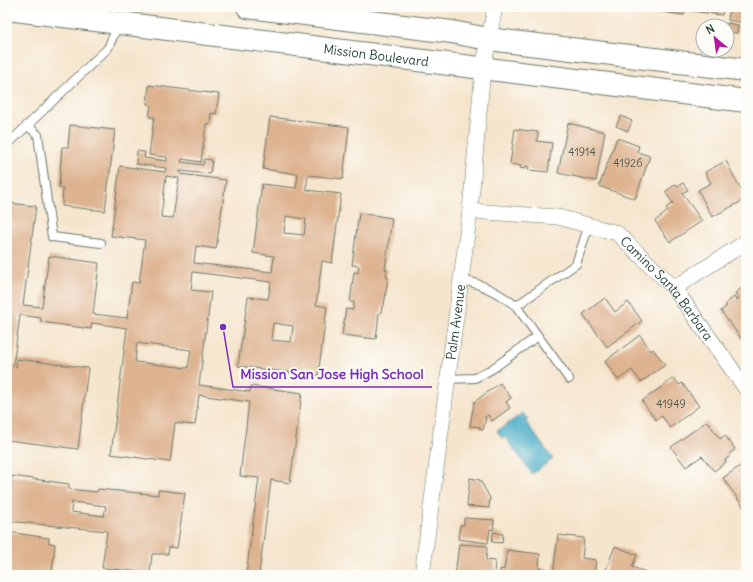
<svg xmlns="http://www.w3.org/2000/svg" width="753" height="582" font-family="Delius,sans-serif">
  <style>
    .water { fill: #47aac7; stroke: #33747e }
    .building { fill: #deb390; fill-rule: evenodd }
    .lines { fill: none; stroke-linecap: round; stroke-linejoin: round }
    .service-casing { stroke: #6a786a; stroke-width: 10 }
    .minor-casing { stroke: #6a786a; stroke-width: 16 }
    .primary-casing { stroke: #6a786a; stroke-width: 24 }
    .service { stroke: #fff; stroke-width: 8 }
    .minor { stroke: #fff; stroke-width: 15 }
    .primary { stroke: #fff; stroke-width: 22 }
    .labels { text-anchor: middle; stroke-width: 4; stroke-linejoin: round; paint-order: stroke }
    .number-label { font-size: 11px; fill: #4f5a4b }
    .street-label { font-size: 13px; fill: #1f3d34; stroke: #fdfcf7 }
    .leader { fill: none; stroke: #7b2cbf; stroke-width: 1.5 }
    .callout-dot { fill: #7b2cbf; stroke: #fdfcf7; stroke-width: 1.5 }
    .callout-label { font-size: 14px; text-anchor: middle; font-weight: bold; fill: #7b2cbf; stroke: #fdfcf7; stroke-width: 4; stroke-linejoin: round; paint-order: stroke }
  </style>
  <rect width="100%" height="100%" fill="#fdfcf7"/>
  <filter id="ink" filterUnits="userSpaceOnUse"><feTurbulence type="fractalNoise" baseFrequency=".025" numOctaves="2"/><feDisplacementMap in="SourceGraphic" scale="8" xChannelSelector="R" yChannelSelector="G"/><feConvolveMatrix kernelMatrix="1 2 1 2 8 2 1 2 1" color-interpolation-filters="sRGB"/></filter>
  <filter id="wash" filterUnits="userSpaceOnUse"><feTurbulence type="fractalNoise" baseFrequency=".012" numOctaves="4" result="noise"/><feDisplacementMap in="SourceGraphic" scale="16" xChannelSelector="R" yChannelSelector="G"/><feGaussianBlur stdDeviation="0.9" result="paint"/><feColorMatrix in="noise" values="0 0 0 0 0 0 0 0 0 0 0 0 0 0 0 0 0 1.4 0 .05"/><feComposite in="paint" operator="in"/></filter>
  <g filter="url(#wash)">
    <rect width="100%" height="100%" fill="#f5e5cd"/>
    <path class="water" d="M 523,413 L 528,420 L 526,422 L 553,459 L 532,474 L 505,437 L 502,438 L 497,431 Z"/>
    <g id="blocks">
      <path class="building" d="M 627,7 L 647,7 L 647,10 Z
        M 654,7 L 685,7 L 684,15 L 653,11 Z
        M 692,7 L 723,7 L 722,15 L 691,11 Z
        M 730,7 L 746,7 L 746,23 L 728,20 Z
        M 727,23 L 738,25 L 737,33 L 727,32 Z
        M 149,85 L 219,94 L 216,114 L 211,113 L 210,124 L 206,124 L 201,162 L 182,159 L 181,162 L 203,165 L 204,159 L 212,160 L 210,174 L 180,171 L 180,174 L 226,180 L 216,249 L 196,246 L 194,263 L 272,272 L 274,256 L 253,253 L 262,184 L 296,188 L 298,174 L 263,169 L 270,117 L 349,127 L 343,179 L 308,175 L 306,190 L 341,194 L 332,263 L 322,261 L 316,305 L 327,307 L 318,376 L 238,366 L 248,297 L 268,299 L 271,282 L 193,272 L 191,290 L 211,292 L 199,385 L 250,392 L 251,386 L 302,393 L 290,483 L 271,480 L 259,575 L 246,575 L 259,478 L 240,476 L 249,402 L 199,395 L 195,425 L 175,423 L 170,462 L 111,454 L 127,328 L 92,323 L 91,329 L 41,322 L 41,318 L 20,315 L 13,366 L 16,367 L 17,359 L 88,368 L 78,449 L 7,440 L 7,337 L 10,314 L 7,314 L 8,203 L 36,206 L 23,305 L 42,307 L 49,256 L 99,263 L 93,314 L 127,318 L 132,282 L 139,283 L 145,240 L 111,236 L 120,166 L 165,172 L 166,168 L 136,164 L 137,151 L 145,152 L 144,158 L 167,161 L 167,157 L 149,155 L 154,117 L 149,117 L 151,105 L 147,104 ZM 166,176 L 179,178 L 173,218 L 161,217 ZM 286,216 L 306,219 L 304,235 L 284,233 ZM 273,323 L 293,326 L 291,342 L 271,340 ZM 137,343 L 191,350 L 188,368 L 135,362 Z
        M 621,116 L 632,121 L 628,131 L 616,126 Z
        M 568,123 L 605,132 L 596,181 L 558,173 Z
        M 70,125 L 115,130 L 105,211 L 62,206 L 63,188 L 59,187 L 62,147 L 68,147 Z
        M 515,129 L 538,132 L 537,141 L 552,143 L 548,172 L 528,170 L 529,167 L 526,166 L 525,169 L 520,168 L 521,166 L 510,164 Z
        M 617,138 L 639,146 L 637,152 L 650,156 L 635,199 L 599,186 Z
        M 726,161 L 746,199 L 712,217 L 698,190 L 711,183 L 705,172 Z
        M 683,183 L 688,190 L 682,193 L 702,221 L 670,242 L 655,221 L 668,211 L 666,208 L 673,203 L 665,192 L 676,184 L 678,186 Z
        M 359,213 L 392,218 L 385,269 L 387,270 L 386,277 L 388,277 L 384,306 L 382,306 L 381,313 L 379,313 L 376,339 L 342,335 L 346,309 L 353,310 L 354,302 L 350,302 L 354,272 L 358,273 L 359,266 L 352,265 Z
        M 746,285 L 746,345 L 721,311 L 727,306 L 725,304 L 734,297 L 736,300 L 739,298 L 735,293 Z
        M 605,298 L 615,312 L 628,302 L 642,321 L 607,347 L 583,314 Z
        M 640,335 L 651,351 L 653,349 L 665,365 L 641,382 L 632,370 L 618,380 L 605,361 Z
        M 674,378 L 679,385 L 682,383 L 699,406 L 670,428 L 662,416 L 656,420 L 642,401 Z
        M 500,383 L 511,398 L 506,402 L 510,408 L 492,421 L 488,415 L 484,418 L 486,418 L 483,430 L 480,429 L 480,427 L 470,426 L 474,402 Z
        M 707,421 L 720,439 L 725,435 L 735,449 L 728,455 L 729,457 L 725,460 L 726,462 L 714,471 L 702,456 L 686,467 L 671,447 Z
        M 743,464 L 746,468 L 745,509 L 723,478 Z
        M 12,476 L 69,484 L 69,489 L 97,492 L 98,489 L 158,495 L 158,490 L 185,493 L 177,548 L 169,547 L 168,554 L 152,554 L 150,573 L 102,568 L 107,531 L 7,521 ZM 72,502 L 106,506 L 104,516 L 71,512 Z
        M 470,478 L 480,480 L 490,498 L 489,508 L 467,506 Z
        M 464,518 L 494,520 L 493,530 L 490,529 L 488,543 L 458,539 L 460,525 L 464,525 Z
        M 7,532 L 49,538 L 49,543 L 55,544 L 52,571 L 61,572 L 61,575 L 7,575 Z
        M 493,532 L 503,534 L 502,543 L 492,542 Z
        M 558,535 L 584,538 L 582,558 L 596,560 L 594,575 L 553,575 Z
        M 459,544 L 487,546 L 486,560 L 495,561 L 494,575 L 455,575 Z
        M 615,546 L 637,555 L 632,567 L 646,572 L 645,575 L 604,575 Z
        M 507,550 L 540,554 L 539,568 L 546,569 L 545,575 L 503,575 L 500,573 L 500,569 L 504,570 Z"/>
    </g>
  </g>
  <g filter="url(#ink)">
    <use href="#blocks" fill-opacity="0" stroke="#6a786a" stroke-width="1"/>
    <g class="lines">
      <g class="service-casing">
        <path id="service" d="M 27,125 L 38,135 L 52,237 L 101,243
          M 7,145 L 108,48 L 118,25
          M 461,280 C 482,283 499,293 516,306
          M 538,336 L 516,306 L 576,264 L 589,225
          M 448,379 L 475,378 L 492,369 L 538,336 L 569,379"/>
      </g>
      <g class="minor-casing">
        <g id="minor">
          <path id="s1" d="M 470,211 L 558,217 L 617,233 L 674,288 L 746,389"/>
          <path d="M 674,288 L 746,242"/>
          <path id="s2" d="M 422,575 L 470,211 L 483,69 L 495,7"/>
        </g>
      </g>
      <g class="primary-casing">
        <g id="primary">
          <path d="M 248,7 L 452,32 L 488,39 L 746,70"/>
          <path id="s3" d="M 7,9 L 746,101"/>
        </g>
      </g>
      <use href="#service" class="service"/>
      <use href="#minor" class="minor"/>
      <use href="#primary" class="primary"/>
    </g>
  </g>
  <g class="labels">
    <g class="number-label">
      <text x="582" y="156">41914</text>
      <text x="628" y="167">41926</text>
      <text x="671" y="408">41949</text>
    </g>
    <g class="street-label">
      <text dy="5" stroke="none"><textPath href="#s3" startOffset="372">Mission Boulevard</textPath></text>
      <text dy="5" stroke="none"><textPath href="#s1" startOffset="224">Camino Santa Barbara</textPath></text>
      <text dy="5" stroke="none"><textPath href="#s2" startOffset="255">Palm Avenue</textPath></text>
    </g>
  </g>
  <path class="leader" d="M223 327L233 387H432"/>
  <circle class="callout-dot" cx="223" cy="327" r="4"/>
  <g class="callout-label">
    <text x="332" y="379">Mission San Jose High School</text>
  </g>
  <rect width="753" height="582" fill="none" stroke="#fdfcf7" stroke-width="24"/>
  <g transform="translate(715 38) rotate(331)"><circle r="19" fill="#fdfcf7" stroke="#a4b0a9"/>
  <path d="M0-3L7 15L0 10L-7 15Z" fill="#b5179e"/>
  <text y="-6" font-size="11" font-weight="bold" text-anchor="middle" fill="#1f3d34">N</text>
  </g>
</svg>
